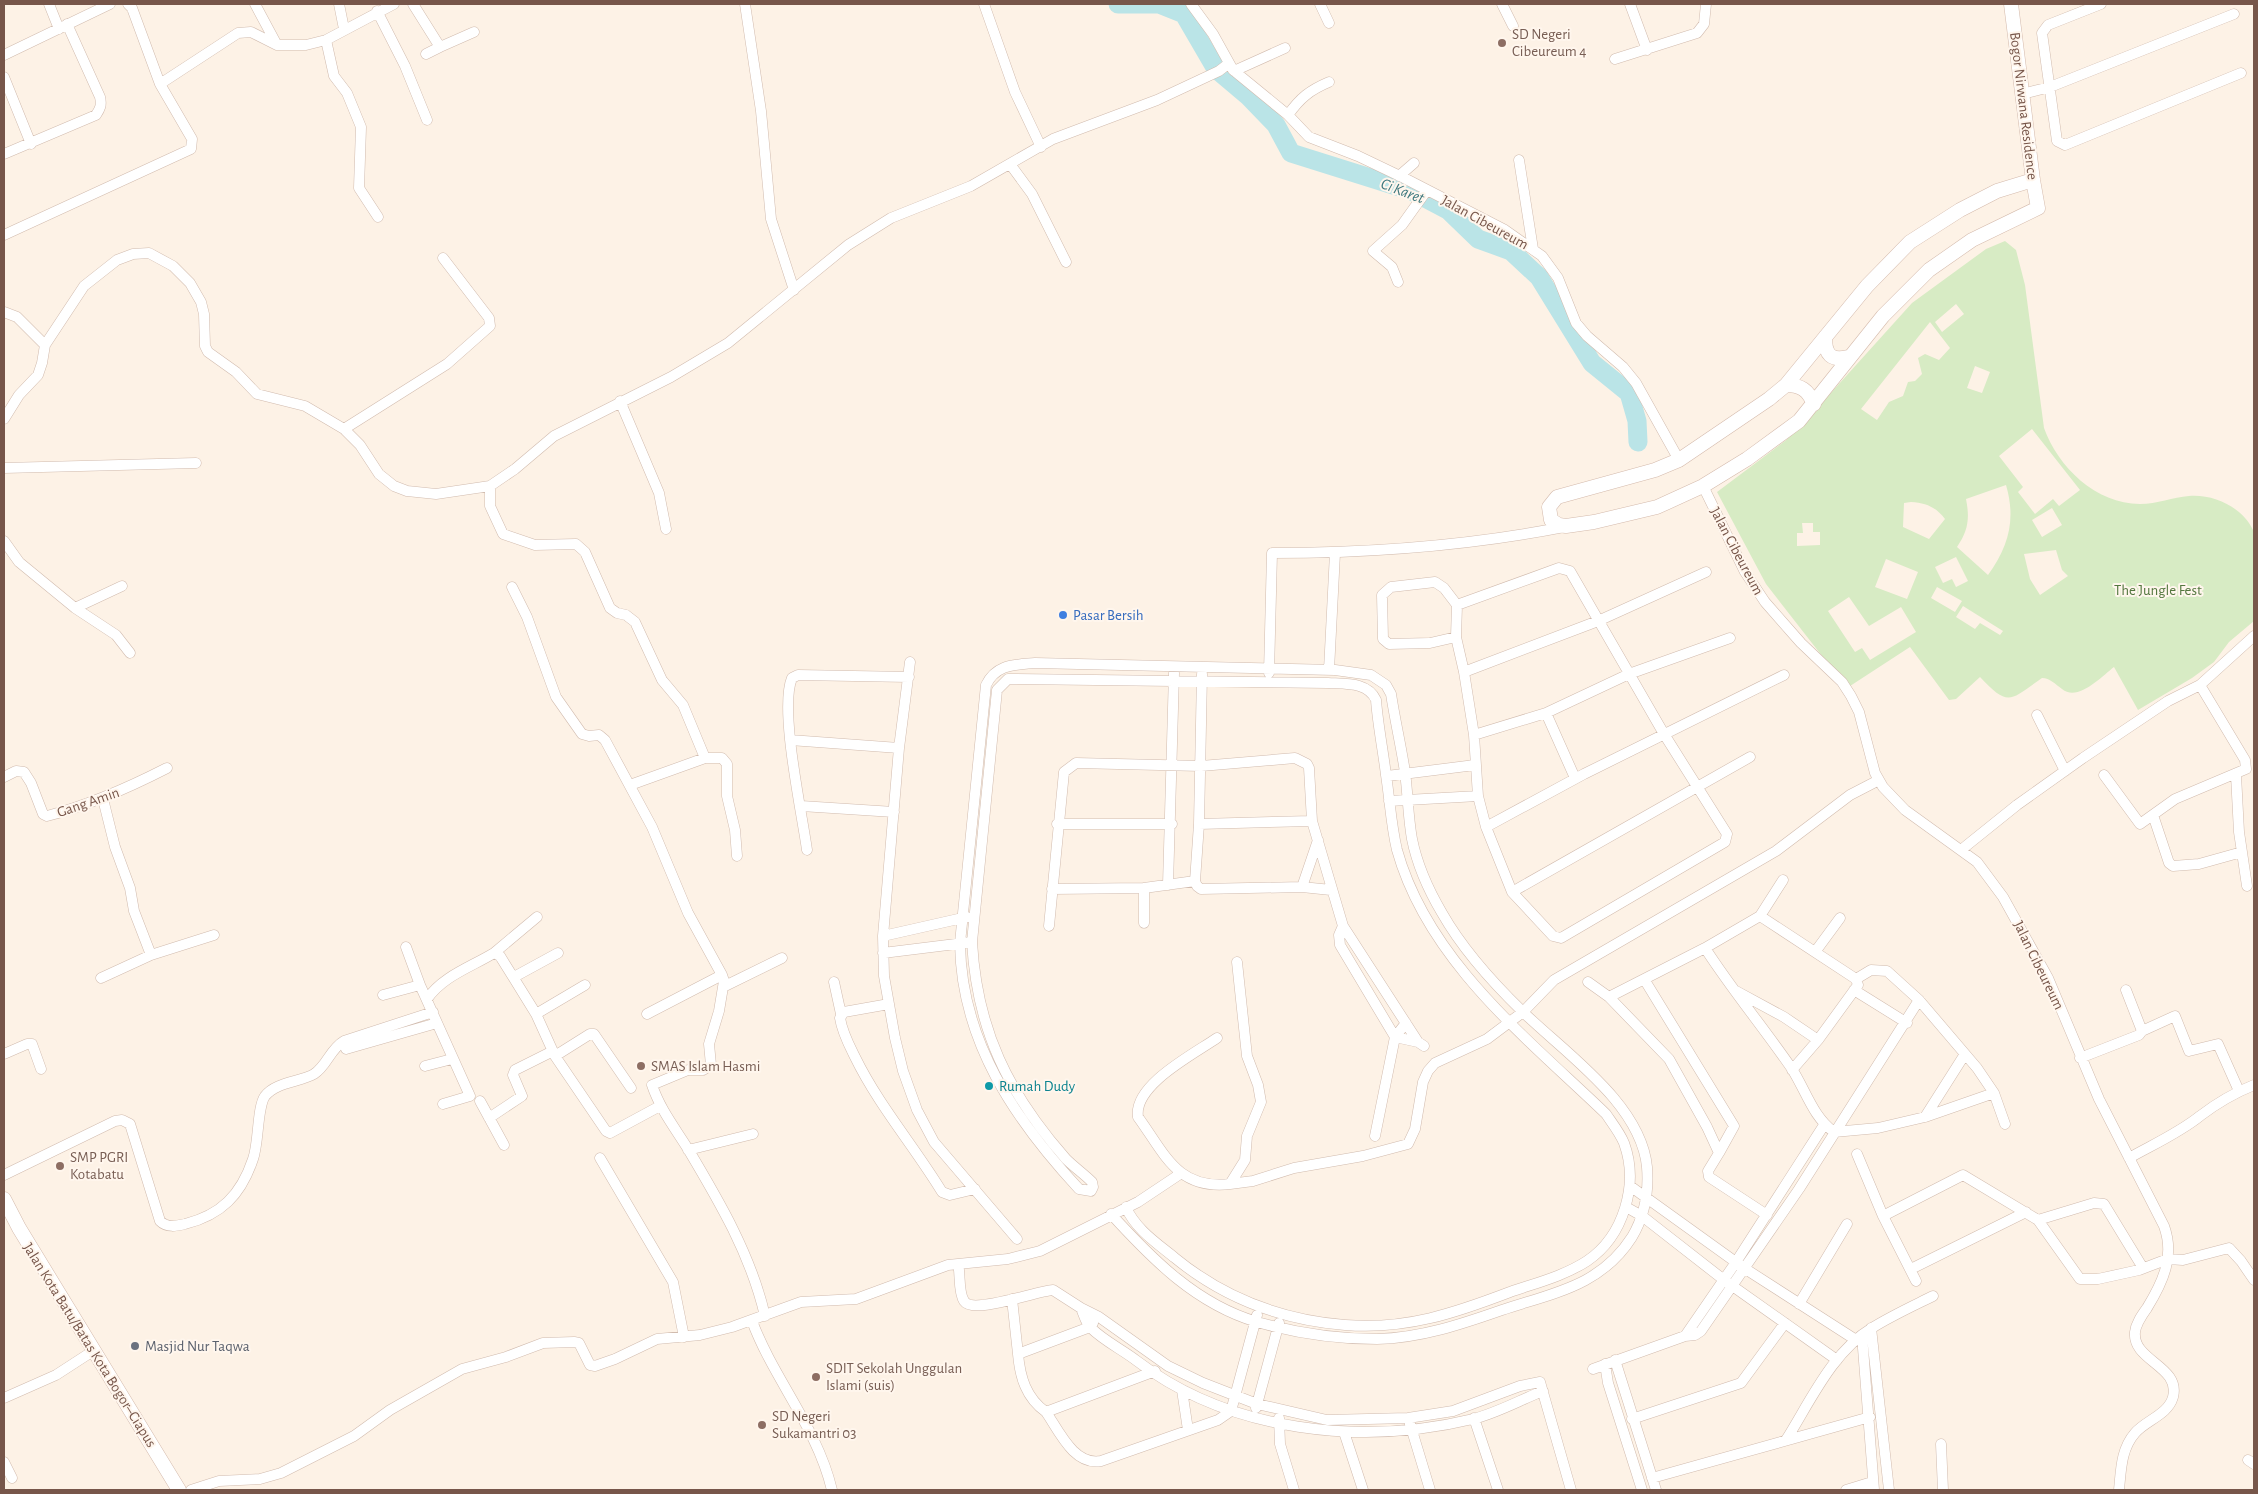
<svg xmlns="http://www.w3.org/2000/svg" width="2258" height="1494" font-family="'Alegreya Sans',sans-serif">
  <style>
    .green { fill: #d7ebc4; fill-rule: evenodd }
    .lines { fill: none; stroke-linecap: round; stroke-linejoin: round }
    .river { stroke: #bae4e7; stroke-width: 19 }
    .street-casing { stroke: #d1bbae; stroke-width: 11 }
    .secondary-casing { stroke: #d4baac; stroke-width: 15 }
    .street { stroke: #fff; stroke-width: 10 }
    .secondary { stroke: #fff; stroke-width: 14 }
    .education-dot { fill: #8d6e63; stroke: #fff6ed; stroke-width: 2 }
    .shop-dot { fill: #3f7fe0; stroke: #fff6ed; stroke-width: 2 }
    .culture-dot { fill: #0f9aa8; stroke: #fff6ed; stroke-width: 2 }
    .worship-dot { fill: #6b7280; stroke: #fff6ed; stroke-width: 2 }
    .labels { text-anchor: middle; stroke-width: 4; stroke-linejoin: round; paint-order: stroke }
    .education-label { font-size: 15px; fill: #785e54; stroke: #fff6ed; text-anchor: start }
    .street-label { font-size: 15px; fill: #77564a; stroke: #fff6ed }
    .park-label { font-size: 15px; fill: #54773f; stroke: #fff6ed }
    .shop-label { font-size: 15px; fill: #366cbe; stroke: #fff6ed; text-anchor: start }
    .culture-label { font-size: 15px; fill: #0d838f; stroke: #fff6ed; text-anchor: start }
    .worship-label { font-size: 15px; fill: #5b616d; stroke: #fff6ed; text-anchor: start }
    .water-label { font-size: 16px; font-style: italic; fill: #3c777d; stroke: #fff6ed }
  </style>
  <rect width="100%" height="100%" fill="#fdf2e6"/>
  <path class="green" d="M 2005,241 L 2016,250 L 2025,285 L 2044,428 C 2058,467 2096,504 2140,504 C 2157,504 2173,497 2189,496 C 2214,494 2242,507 2253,530 C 2257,538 2254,607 2254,621 L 2229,642 L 2214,662 L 2192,678 L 2138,710 L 2114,667 C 2101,677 2078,702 2062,689 C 2055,684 2050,678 2042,678 C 2010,700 2009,708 1980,677 L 1956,699 L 1949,700 L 1910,647 L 1847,688 L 1766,584 L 1717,492 L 1785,441 L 1801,426 L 1912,303 L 1986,249 ZM 1956,304 L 1964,314 L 1942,332 L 1935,322 ZM 1930,322 L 1950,348 L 1939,360 L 1925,354 L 1918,358 L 1922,374 L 1915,381 L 1908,382 L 1903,396 L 1889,402 L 1877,420 L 1861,409 ZM 1975,366 L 1990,372 L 1982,393 L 1967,388 ZM 2032,429 L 2080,490 L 2059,506 L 2053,499 L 2035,514 L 2018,492 L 2023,487 L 1999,456 ZM 2006,485 C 2016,519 2009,546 1988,575 L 1957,547 C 1968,531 1970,519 1966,499 ZM 1911,502 C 1926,503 1936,507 1945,519 L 1929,539 L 1903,527 L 1904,503 ZM 2052,508 L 2062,525 L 2042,537 L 2032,520 ZM 1802,523 L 1813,523 L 1813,532 L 1820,532 L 1820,545 L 1797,546 L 1797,533 L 1803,533 ZM 2056,550 L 2062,570 L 2068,576 L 2040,595 L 2030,579 L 2024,554 ZM 1956,557 L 1968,581 L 1956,587 L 1952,579 L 1943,583 L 1935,567 ZM 1886,559 L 1918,572 L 1907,599 L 1875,587 ZM 1937,587 L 1962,601 L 1955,612 L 1931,598 ZM 1849,597 L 1869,626 L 1901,607 L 1916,632 L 1870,660 L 1862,648 L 1855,652 L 1828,611 ZM 1963,606 L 2003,631 L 2000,635 L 1980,623 L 1975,629 L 1956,617 Z"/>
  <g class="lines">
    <path class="river" d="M 1118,4 L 1159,4 L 1184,14 L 1216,69 L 1248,96 L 1276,125 L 1291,153 L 1412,191 L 1448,210 L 1478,239 L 1511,251 L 1539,277 L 1592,363 L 1629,393 L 1637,421 L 1638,442"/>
    <g class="street-casing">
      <path id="street" d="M 49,4 L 59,29
        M 128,4 L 132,8 L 160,84 L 238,33 L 251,32 L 277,45 L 306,45 L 326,40 L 394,4
        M 255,4 L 277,45
        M 339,4 L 344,29
        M 413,4 L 440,47 L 426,54
        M 745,4 L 761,111 L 771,219 L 794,290
        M 984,4 L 1015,92 L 1041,147
        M 1191,4 L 1213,34 L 1233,70 L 1288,115 L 1309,137 L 1358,156 L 1404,178 L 1505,230 L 1542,256 L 1558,278 L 1576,323 L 1587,336 L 1623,367 L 1636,383 L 1679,460
        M 1320,4 L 1329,23
        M 1502,4 L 1513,26
        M 1630,4 L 1647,50
        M 2101,4 L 2048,25 L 2042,33 L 2057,141 L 2065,145 L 2241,73
        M 377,11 L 405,66 L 427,120
        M 326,40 L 334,76 L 347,93 L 361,127 L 359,188 L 378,217
        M 440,47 L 474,32
        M 4,55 L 110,4
        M 1615,59 L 1697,33 L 1704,24 L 1706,4
        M 1234,71 L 1285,48
        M 4,77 L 31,144
        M 2022,94 L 2050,87 L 2234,14
        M 1288,115 C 1300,98 1310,90 1329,82
        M 4,154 L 96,115 C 100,109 102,105 100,97 L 67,24
        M 1519,160 L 1533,249
        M 1010,164 L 1032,194 L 1066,262
        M 1399,176 L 1414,163
        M 4,235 L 191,149 L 192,139 L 160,84
        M 1398,282 L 1392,267 L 1373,251 L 1402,225 L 1427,190
        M 4,312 L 17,317 L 45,345
        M 620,401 L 659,493 L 666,529
        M 4,419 L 19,395 L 38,375 L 42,363 L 45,345 L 84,286 L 117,260 L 133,254 L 149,253 L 173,266 L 190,283 L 201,302 L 204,314 L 205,346 L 208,352 L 236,372 L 257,394 L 305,406 L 344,429 L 360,445 L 379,474 L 394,486 L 407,491 L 436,494 L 490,486 L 515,469 L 554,436 L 671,377 L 728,343 L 848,245 L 891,218 L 971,186 L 1053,139 L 1157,100 L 1219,71 L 1228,64
        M 344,429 L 447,364 L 490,326 L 489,318 L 443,258
        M 4,468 L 196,463
        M 490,486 L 490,506 L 503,534 L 535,545 L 576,544 L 585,552 L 610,608 L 617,613 L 626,615 L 635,622 L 662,680 L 683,705 L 705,758 L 630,785
        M 1703,486 L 1745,572 L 1765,602 L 1801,643 L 1842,682 L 1851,696 L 1859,712 L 1875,773 L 1883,787 L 1905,810 L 1977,862 L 2003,897 L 2048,978 L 2099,1099 L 2164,1226 C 2175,1256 2163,1282 2147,1308 C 2142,1315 2136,1323 2135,1332 C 2132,1361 2181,1366 2173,1397 C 2168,1415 2146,1420 2135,1433 C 2121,1449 2121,1470 2119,1490
        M 4,541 L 19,562 L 75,608 L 116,635 L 130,653
        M 512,587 L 527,617 L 556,697 L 582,734 L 589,736 L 599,735 L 605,740 L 652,827 L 688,913 L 722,975 L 724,981 L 719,1011 L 709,1044 L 711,1065 L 703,1070 L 688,1070 L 652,1085 C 660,1109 675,1128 688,1149 C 719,1201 751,1255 765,1316
        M 75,608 L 122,586
        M 1456,637 L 1430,643 L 1389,644 L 1383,639 L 1382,595 L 1391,587 L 1435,582 L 1444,588 L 1457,605 L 1456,637 L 1464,672 L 1474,735 L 1478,796 L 1486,827 L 1512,892 L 1553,936 L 1561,938 L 1725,842 L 1727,834 L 1664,734 L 1570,571 L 1559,568 L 1457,605
        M 910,662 L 899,748 L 883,936 L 884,976 L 895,1038 L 903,1071 L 917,1110 L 934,1142 L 1017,1239
        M 1329,670 L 1335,553
        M 1464,672 L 1598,621 L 1706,572
        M 1269,673 L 1272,553 C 1371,553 1467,546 1564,527
        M 1546,713 L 1575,778
        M 2037,715 L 2065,771
        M 1474,735 L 1546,713 L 1629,674 L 1730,638
        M 790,740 L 899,748
        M 705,758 L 722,758 L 727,764 L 727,796 L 735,830 L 737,856
        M 2104,775 L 2140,824 L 2175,799 L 2246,769 L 2245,760 L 2200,685
        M 2236,775 L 2239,832 L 2247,886
        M 1387,776 L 1475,765
        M 4,777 L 16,771 L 24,772 L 31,783 L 43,814 L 47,816 C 90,805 128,788 167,768
        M 103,799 L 115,847 L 130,888 L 134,911 L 151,955
        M 1389,801 L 1478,796
        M 801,806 L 894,812
        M 2153,815 L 2169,863 L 2173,866 L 2199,864 L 2242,852
        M 1057,824 L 1172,824
        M 1199,824 L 1312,821
        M 1486,827 L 1584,774 L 1784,675
        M 807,850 C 802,813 779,709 792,678 L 798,675 L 909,677
        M 1961,850 L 2017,805 L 2083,758 L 2168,701 L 2200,685 L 2254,636
        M 1195,881 L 1199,824 L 1202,674
        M 1168,885 L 1174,673
        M 1302,887 L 1318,840
        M 1052,889 L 1144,888
        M 1512,892 L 1750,757
        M 1760,916 L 1783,880
        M 1144,923 L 1144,888 L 1195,881 L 1197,886 L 1201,889 L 1302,887 L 1331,890
        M 1049,926 L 1064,772 L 1076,763 L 1201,766 L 1295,758 L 1307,764 L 1309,768 L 1312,821 L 1343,926 L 1418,1042
        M 1343,926 L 1339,935 L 1340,945 L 1395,1037 L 1418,1042 L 1424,1046
        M 883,936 L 967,917
        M 972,942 C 977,1030 1008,1093 1066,1159 C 1074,1167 1084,1174 1092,1182 L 1093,1187 L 1091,1191 L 1079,1189 C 1015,1120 961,1041 960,943 L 986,685 C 996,664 1014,665 1035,663 L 1335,670 L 1371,675 L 1386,685 L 1391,694 C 1395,720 1401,746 1405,772 C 1408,795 1408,817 1412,839 C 1417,864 1429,891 1442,913 C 1463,950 1492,982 1523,1012 C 1565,1053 1641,1104 1647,1167 C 1649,1192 1645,1215 1632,1237 C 1601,1286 1553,1293 1502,1310 C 1462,1324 1421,1338 1377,1339 C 1337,1339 1296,1333 1257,1322 C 1196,1304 1152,1259 1111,1214
        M 406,947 L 420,985
        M 1705,948 L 1760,916 L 1856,979 L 1858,985 L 1818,1040
        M 1815,952 L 1840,918
        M 494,953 L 537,917
        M 883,953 L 972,942 L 997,690 L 1008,679 L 1328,683 C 1346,684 1368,682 1376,700 C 1378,726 1383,750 1386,775 C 1390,801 1391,825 1397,850 C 1428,961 1527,1038 1606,1114 C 1612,1123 1620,1133 1624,1143 C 1639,1184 1624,1236 1587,1261 C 1564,1276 1536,1283 1510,1292 C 1455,1313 1406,1330 1345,1325 C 1283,1320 1224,1298 1175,1258 C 1158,1244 1135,1229 1126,1207
        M 514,977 L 558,953
        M 101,978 L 151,955 L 214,935
        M 1644,979 L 1734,1126 L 1719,1153
        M 1856,979 L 1871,970 L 1887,971 L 1919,1000 L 1977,1068 L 1994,1093 L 2005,1124
        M 834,982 L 841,1014
        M 1588,982 L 1609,997 L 1669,1059 L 1707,1127 L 1719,1153 L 1708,1171 L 1709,1177 L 1767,1215
        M 723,987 L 782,958
        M 1854,990 L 1907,1023
        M 1736,991 L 1784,1017 L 1818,1040 L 1792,1070
        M 383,995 L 420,985 L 470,1096 L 443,1104
        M 1609,997 L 1705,948 C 1732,990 1764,1028 1792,1069 C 1806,1091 1813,1117 1834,1132 L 1878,1128 L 1925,1117 L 1994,1093
        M 427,999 C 443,976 471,967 494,953 L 500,956 L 536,1014 L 555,1056 L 606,1131 L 610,1133 L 660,1106
        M 889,1004 L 844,1012 L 840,1018 C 842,1032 849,1045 855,1057 C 879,1106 914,1146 942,1192 L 950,1195 L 975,1189
        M 536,1014 L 585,985
        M 647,1014 L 722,975
        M 2142,1031 L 2175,1016 L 2189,1051 L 2218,1044 L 2239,1091
        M 1217,1038 C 1194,1054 1133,1085 1138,1117 C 1165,1154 1177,1190 1230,1184 L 1245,1160 L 1247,1136 L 1261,1102 L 1258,1085 L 1247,1056 L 1237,962
        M 346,1049 L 437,1023
        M 4,1054 L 27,1044 L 32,1044 L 41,1069
        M 555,1056 L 590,1034 L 594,1034 L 631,1088
        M 2080,1058 L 2139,1035 L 2142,1031 L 2126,990
        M 425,1066 L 452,1059
        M 480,1101 L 504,1145
        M 1925,1117 L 1965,1054
        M 489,1118 L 522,1096 L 513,1075 L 515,1070 L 553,1051
        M 1375,1136 L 1395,1037 L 1406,1023
        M 688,1150 L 753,1134
        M 1857,1154 L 1883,1216 L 1916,1281
        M 600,1158 L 673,1282 L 684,1337
        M 2129,1158 C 2152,1145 2179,1133 2200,1116 C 2217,1103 2234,1093 2254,1085
        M 4,1175 L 115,1121 L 122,1120 L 130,1124 L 160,1221 C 167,1228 176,1226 185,1224 C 221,1215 241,1195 253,1159 C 259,1143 257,1107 265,1096 C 276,1082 300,1082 314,1074 C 327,1066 330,1049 344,1041 L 433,1012
        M 1230,1184 L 1253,1181 L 1294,1168 L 1363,1156 L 1408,1144 L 1415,1129 L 1423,1082 L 1428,1071 L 1435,1063 L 1487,1039 L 1523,1012 L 1554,980 L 1776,851 L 1850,795 L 1879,780
        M 1630,1186 L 1744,1268 L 1856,1340
        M 1626,1207 L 1642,1216 L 1724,1280 L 1837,1360
        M 1883,1216 L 1963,1175 L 2038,1220 L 2080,1279 L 2098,1279 L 2139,1270 L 2168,1259 L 2183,1260 L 2229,1248 L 2241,1261 L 2254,1280
        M 2038,1220 L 2094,1203 L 2104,1204 L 2143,1268
        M 1911,1269 L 2026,1212
        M 959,1270 C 960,1279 959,1293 964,1301 C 973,1315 1036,1291 1053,1290 L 1081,1308 L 1099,1317 L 1168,1366 L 1203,1383 L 1257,1404 L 1327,1420 L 1408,1418 L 1453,1411 L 1520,1386 L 1540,1382 L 1571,1490
        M 1012,1299 L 1018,1354
        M 1799,1304 L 1847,1224
        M 1081,1308 C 1084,1315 1086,1324 1091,1328 C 1104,1341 1123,1350 1137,1361 C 1230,1432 1362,1446 1473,1419 C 1497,1413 1520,1400 1543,1391
        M 752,1321 C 774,1380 817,1427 832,1490
        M 1093,1323 L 1090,1327 L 1018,1354 C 1020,1377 1026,1398 1046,1412 L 1155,1371
        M 1871,1328 L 1889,1490
        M 1862,1335 L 1874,1490
        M 1685,1336 L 1736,1262 L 1824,1125
        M 1615,1360 L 1656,1490
        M 1605,1364 L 1608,1383 L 1642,1490
        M 1593,1369 L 1685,1336 L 1695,1335 L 1701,1331 L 1799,1189 L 1919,1000
        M 1182,1390 L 1188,1430
        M 4,1398 L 56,1375 L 93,1351
        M 1256,1408 L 1279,1323
        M 1046,1412 C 1059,1431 1074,1466 1101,1461 L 1218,1420 L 1231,1411 L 1257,1315
        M 1279,1418 L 1280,1444 L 1294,1490
        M 1474,1418 L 1498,1490
        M 1632,1419 L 1741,1383 L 1785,1323
        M 1410,1424 L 1430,1490
        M 1344,1432 L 1363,1490
        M 1786,1440 C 1810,1402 1832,1352 1872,1328 C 1891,1316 1913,1306 1933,1296
        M 1941,1444 L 1943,1490
        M 2248,1460 L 2254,1464
        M 4,1462 L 12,1478
        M 1652,1478 L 1870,1417
        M 191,1490 L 219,1481 L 260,1479 L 281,1473 L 354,1436 L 390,1410 L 462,1369 L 506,1357 L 543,1343 L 574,1342 L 579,1343 L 590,1365 L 595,1366 L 615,1359 L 657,1339 L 700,1335 L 732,1327 L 801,1302 L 856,1299 L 948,1265 L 1008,1259 L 1040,1251 L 1138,1202 L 1180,1174
        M 1846,1490 L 1872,1482"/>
    </g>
    <g class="secondary-casing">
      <path id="secondary" d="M 2011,4 L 2033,180 L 2038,208 L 1972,240 L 1929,270 L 1883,316 L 1799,421 L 1747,459 L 1703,486 L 1657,507 L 1594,522 L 1566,526 L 1559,525 L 1551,520 L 1549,507 L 1557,497 L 1655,470 L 1679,460 L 1769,399 L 1786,385 L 1867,286 L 1910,242 L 1960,210 L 1997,191 L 2033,180
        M 1825,337 C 1825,355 1831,361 1848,357
        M 1786,385 C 1801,385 1808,390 1814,404
        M 4,1199 L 19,1228 L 179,1490"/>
    </g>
    <use href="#street" class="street"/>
    <use href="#secondary" class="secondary"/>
  </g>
  <g class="education-dot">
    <circle cx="1502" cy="43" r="5"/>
    <circle cx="641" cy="1066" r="5"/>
    <circle cx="60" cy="1166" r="5"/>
    <circle cx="816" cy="1377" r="5"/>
    <circle cx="762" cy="1425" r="5"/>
  </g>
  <circle class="shop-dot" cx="1063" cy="615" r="5"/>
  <circle class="culture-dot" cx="989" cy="1086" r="5"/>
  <circle class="worship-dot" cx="135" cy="1346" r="5"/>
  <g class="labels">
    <g class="education-label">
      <text x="1512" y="39">SD Negeri<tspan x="1512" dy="17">Cibeureum 4</tspan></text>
      <text x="651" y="1071">SMAS Islam Hasmi</text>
      <text x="70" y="1162">SMP PGRI<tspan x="70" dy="17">Kotabatu</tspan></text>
      <text x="826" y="1373">SDIT Sekolah Unggulan<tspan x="826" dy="17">Islami (suis)</tspan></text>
      <text x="772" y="1421">SD Negeri<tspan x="772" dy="17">Sukamantri 03</tspan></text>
    </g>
    <g class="street-label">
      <text transform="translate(2024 106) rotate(83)" y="5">Bogor Nirwana Residence</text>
      <text transform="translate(1485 222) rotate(29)" y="5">Jalan Cibeureum</text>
      <text transform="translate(1737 551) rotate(62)" y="5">Jalan Cibeureum</text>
      <text transform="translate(88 802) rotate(-19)" y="5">Gang Amin</text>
      <text transform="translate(2039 965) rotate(64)" y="5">Jalan Cibeureum</text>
      <text transform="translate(90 1345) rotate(58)" y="5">Jalan Kota Batu/Batas Kota Bogor–Ciapus</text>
    </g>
    <g class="park-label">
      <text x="2158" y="595">The Jungle Fest</text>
    </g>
    <g class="shop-label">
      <text x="1073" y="620">Pasar Bersih</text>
    </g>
    <g class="culture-label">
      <text x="999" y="1091">Rumah Dudy</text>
    </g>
    <g class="worship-label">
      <text x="145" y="1351">Masjid Nur Taqwa</text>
    </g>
    <g class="water-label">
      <text transform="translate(1403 190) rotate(21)" y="6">Ci Karet</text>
    </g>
  </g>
  <rect width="2258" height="1494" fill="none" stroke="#77564a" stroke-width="10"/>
</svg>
